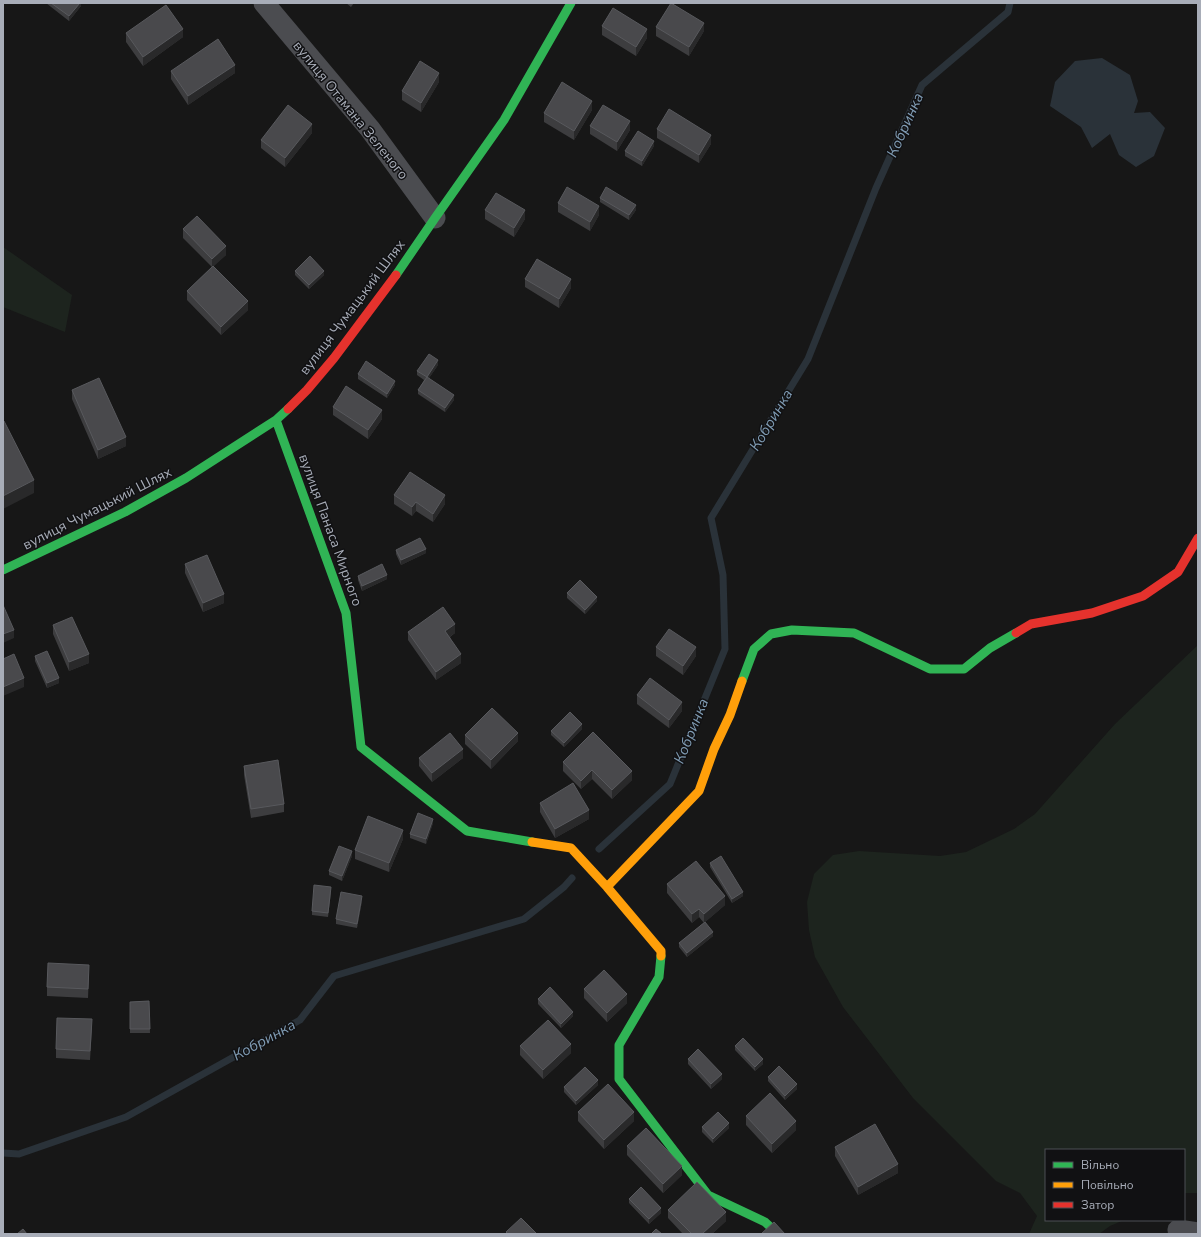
<svg xmlns="http://www.w3.org/2000/svg" width="1201" height="1237" font-family="'Nunito Sans',sans-serif">
  <style>
    .green { fill: #1d241e }
    .water { fill: #2a3239 }
    .lines { fill: none; stroke-linecap: round; stroke-linejoin: round }
    .stream { stroke: #2a3239; stroke-width: 7 }
    .street { stroke: #4b4c50; stroke-width: 21 }
    .fast { stroke: #30b455; stroke-width: 9 }
    .slow { stroke: #ff9f0a; stroke-width: 9 }
    .jam { stroke: #e5322d; stroke-width: 9 }
    .wall { fill: #3d3d3f }
    .shaded-wall { fill: #29292a }
    .building { fill: #49494c; stroke: #58595d }
    .labels { text-anchor: middle; stroke-width: 3; stroke-linejoin: round; paint-order: stroke }
    .street-label { font-size: 14px; fill: #a8adb8; stroke: #111113 }
    .water-label { font-size: 15px; font-style: italic; fill: #7f9bb3; stroke: #111113 }
  </style>
  <rect width="100%" height="100%" fill="#171717"/>
  <path class="green" d="M 3,247 L 72,295 L 65,332 L 3,307 Z
    M 1198,645 L 1198,1193 L 1184,1193 L 1184,1150 L 1046,1150 L 1046,1220 L 1124,1220 L 1110,1226 L 1099,1234 L 1029,1234 L 1037,1216 L 1020,1193 L 996,1181 L 913,1098 L 843,1007 L 815,957 L 809,930 L 807,902 L 814,874 L 833,855 L 859,851 L 940,856 L 966,852 L 1014,829 L 1035,814 L 1115,724 Z"/>
  <path class="water" d="M 1102,58 L 1130,75 L 1138,101 L 1134,113 L 1150,112 L 1165,128 L 1154,156 L 1136,167 L 1119,155 L 1110,134 L 1092,148 L 1081,127 L 1050,106 L 1055,82 L 1075,61 Z"/>
  <g class="lines">
    <path class="stream" d="M 599,849 L 670,784 L 725,649 L 723,575 L 711,518 L 808,359 L 876,188 L 922,85 L 1008,12 L 1010,3
      M 3,1153 L 19,1154 L 126,1117 L 300,1020 L 334,976 L 524,919 L 564,887 L 572,878"/>
    <path class="street" d="M 264,3 L 370,129 L 435,218
      M 1178,1230 L 1198,1233"/>
    <path class="fast" d="M 396,275 L 435,218 L 504,120 L 571,3
      M 276,420 L 346,613 L 361,747 L 467,831 L 532,842
      M 3,570 L 125,512 L 186,478 L 276,420 L 288,409
      M 742,681 L 754,649 L 771,634 L 792,630 L 854,633 L 930,669 L 964,669 L 990,648 L 1016,633
      M 661,956 L 659,977 L 619,1045 L 619,1079 L 708,1195 L 765,1222 L 778,1234"/>
    <path class="slow" d="M 532,842 L 571,848 L 607,887 L 661,951 L 661,956
      M 607,887 L 699,791 L 714,749 L 730,715 L 742,681"/>
    <path class="jam" d="M 288,409 L 307,390 L 334,358 L 396,275
      M 1016,633 L 1031,624 L 1092,613 L 1143,596 L 1178,572 L 1198,538"/>
  </g>
  <path class="wall" d="M 46,3 L 81,3 L 81,6 L 69,21 Z
    M 346,3 L 354,3 L 351,7 Z
    M 602,26 L 647,38 L 636,56 L 602,35 Z
    M 656,27 L 704,31 L 689,56 L 656,36 Z
    M 126,33 L 183,37 L 143,66 L 126,42 Z
    M 171,71 L 235,73 L 188,105 L 171,79 Z
    M 439,82 L 421,112 L 402,100 L 402,91 Z
    M 592,110 L 574,140 L 544,122 L 544,113 Z
    M 590,126 L 630,130 L 617,151 L 590,134 Z
    M 657,129 L 711,144 L 699,163 L 657,138 Z
    M 312,133 L 285,167 L 261,148 L 261,140 Z
    M 654,146 L 642,166 L 625,156 L 625,151 Z
    M 600,198 L 636,210 L 629,220 L 600,202 Z
    M 558,203 L 599,215 L 590,231 L 558,212 Z
    M 485,210 L 525,219 L 514,237 L 485,219 Z
    M 183,229 L 226,255 L 213,266 L 248,310 L 221,335 L 187,300 L 187,291 L 212,267 L 183,238 Z
    M 295,271 L 324,275 L 309,289 L 295,275 Z
    M 525,279 L 571,288 L 559,308 L 525,287 Z
    M 438,365 L 429,378 L 454,400 L 445,412 L 418,394 L 418,390 L 424,380 L 417,375 L 417,371 Z
    M 358,374 L 395,385 L 387,398 L 358,379 Z
    M 72,390 L 126,446 L 98,459 L 72,399 Z
    M 333,407 L 382,419 L 368,439 L 333,415 Z
    M 394,495 L 445,504 L 433,522 L 416,511 L 412,516 L 394,504 Z
    M 396,550 L 426,553 L 401,565 L 396,554 Z
    M 185,564 L 224,603 L 203,612 L 185,573 Z
    M 358,576 L 387,579 L 362,591 L 358,580 Z
    M 567,593 L 597,601 L 585,614 L 567,598 Z
    M 53,625 L 89,663 L 69,671 L 53,634 Z
    M 408,632 L 455,633 L 450,637 L 461,663 L 436,680 L 408,640 Z
    M 656,647 L 696,656 L 683,675 L 656,656 Z
    M 35,656 L 59,683 L 47,688 L 35,661 Z
    M 637,695 L 682,711 L 669,728 L 637,704 Z
    M 582,729 L 564,747 L 551,735 L 551,731 Z
    M 465,735 L 518,741 L 491,769 L 465,744 Z
    M 419,758 L 463,758 L 432,782 L 419,766 Z
    M 563,762 L 632,780 L 612,799 L 592,779 L 581,789 L 563,771 Z
    M 244,766 L 284,804 L 284,812 L 251,818 L 244,775 Z
    M 540,803 L 589,819 L 555,838 L 540,812 Z
    M 433,823 L 426,844 L 410,838 L 410,834 Z
    M 403,839 L 389,872 L 355,859 L 355,850 Z
    M 352,856 L 342,881 L 329,875 L 329,871 Z
    M 710,863 L 743,896 L 732,903 L 710,867 Z
    M 667,884 L 725,905 L 705,922 L 713,936 L 687,957 L 679,947 L 679,943 L 704,923 L 699,917 L 692,923 L 667,893 Z
    M 331,892 L 328,917 L 312,915 L 312,911 Z
    M 362,901 L 357,928 L 336,924 L 336,919 Z
    M 89,974 L 88,998 L 47,996 L 47,987 Z
    M 584,989 L 627,1003 L 607,1022 L 584,998 Z
    M 538,999 L 573,1016 L 561,1028 L 538,1004 Z
    M 149,1001 L 150,1033 L 130,1033 L 130,1002 Z
    M 92,1028 L 90,1060 L 56,1058 L 56,1049 Z
    M 520,1046 L 571,1053 L 543,1079 L 520,1055 Z
    M 735,1046 L 763,1064 L 755,1071 L 735,1050 Z
    M 688,1059 L 722,1079 L 711,1089 L 688,1064 Z
    M 768,1077 L 797,1089 L 785,1100 L 768,1081 Z
    M 598,1085 L 576,1105 L 564,1092 L 564,1087 Z
    M 578,1112 L 634,1121 L 604,1149 L 578,1121 Z
    M 746,1116 L 796,1130 L 772,1153 L 746,1125 Z
    M 702,1127 L 729,1128 L 713,1143 L 702,1132 Z
    M 627,1146 L 682,1175 L 663,1193 L 627,1155 Z
    M 835,1147 L 898,1173 L 858,1195 L 835,1156 Z
    M 629,1199 L 661,1213 L 649,1224 L 629,1203 Z
    M 668,1210 L 726,1221 L 712,1234 L 683,1234 L 668,1218 Z"/>
  <path class="shaded-wall" d="M 80,3 L 81,3 L 81,6 L 69,21 L 69,16 Z
    M 704,23 L 704,31 L 689,56 L 689,47 Z
    M 183,29 L 183,37 L 143,66 L 143,57 Z
    M 647,29 L 647,38 L 636,56 L 636,47 Z
    M 235,65 L 235,73 L 188,105 L 188,96 Z
    M 439,73 L 439,82 L 421,112 L 421,103 Z
    M 592,101 L 592,110 L 574,140 L 574,131 Z
    M 630,121 L 630,130 L 617,151 L 617,142 Z
    M 312,124 L 312,133 L 285,167 L 285,158 Z
    M 711,135 L 711,144 L 699,163 L 699,155 Z
    M 654,141 L 654,146 L 642,166 L 642,161 Z
    M 636,205 L 636,210 L 629,220 L 629,215 Z
    M 599,206 L 599,215 L 590,231 L 590,222 Z
    M 525,210 L 525,219 L 514,237 L 514,228 Z
    M 226,246 L 226,255 L 212,268 L 212,259 Z
    M 324,271 L 324,275 L 309,289 L 309,285 Z
    M 571,279 L 571,288 L 559,308 L 559,299 Z
    M 248,301 L 248,310 L 221,335 L 221,327 Z
    M 438,360 L 438,365 L 427,381 L 427,377 Z
    M 395,381 L 395,385 L 387,398 L 387,394 Z
    M 454,395 L 454,400 L 445,412 L 445,408 Z
    M 382,410 L 382,419 L 368,439 L 368,430 Z
    M 126,437 L 126,446 L 98,459 L 98,450 Z
    M 34,480 L 34,493 L 3,509 L 3,496 Z
    M 445,495 L 445,504 L 433,522 L 433,514 Z
    M 416,502 L 416,511 L 412,516 L 412,507 Z
    M 426,549 L 426,553 L 401,565 L 401,560 Z
    M 387,575 L 387,579 L 362,591 L 362,586 Z
    M 224,594 L 224,603 L 203,612 L 203,603 Z
    M 597,597 L 597,601 L 585,614 L 585,610 Z
    M 455,624 L 455,633 L 445,640 L 445,631 Z
    M 14,630 L 14,638 L 3,643 L 3,634 Z
    M 696,647 L 696,656 L 683,675 L 683,666 Z
    M 89,654 L 89,663 L 69,671 L 69,662 Z
    M 461,654 L 461,663 L 436,680 L 436,672 Z
    M 24,678 L 24,687 L 3,696 L 3,687 Z
    M 59,678 L 59,683 L 47,688 L 47,683 Z
    M 682,702 L 682,711 L 669,728 L 669,720 Z
    M 582,724 L 582,729 L 564,747 L 564,743 Z
    M 518,733 L 518,741 L 491,769 L 491,760 Z
    M 463,749 L 463,758 L 432,782 L 432,773 Z
    M 592,770 L 592,779 L 581,789 L 581,781 Z
    M 632,771 L 632,780 L 612,799 L 612,790 Z
    M 589,810 L 589,819 L 555,838 L 555,829 Z
    M 433,819 L 433,823 L 426,844 L 426,839 Z
    M 403,830 L 403,839 L 389,872 L 389,863 Z
    M 352,851 L 352,856 L 342,881 L 342,876 Z
    M 331,887 L 331,892 L 328,917 L 328,913 Z
    M 743,892 L 743,896 L 732,903 L 732,899 Z
    M 362,896 L 362,901 L 357,928 L 357,924 Z
    M 725,896 L 725,905 L 704,923 L 704,914 Z
    M 699,909 L 699,917 L 692,923 L 692,914 Z
    M 713,932 L 713,936 L 687,957 L 687,953 Z
    M 627,994 L 627,1003 L 607,1022 L 607,1013 Z
    M 573,1012 L 573,1016 L 561,1028 L 561,1024 Z
    M 571,1044 L 571,1053 L 543,1079 L 543,1070 Z
    M 763,1059 L 763,1064 L 755,1071 L 755,1067 Z
    M 722,1074 L 722,1079 L 711,1089 L 711,1084 Z
    M 598,1080 L 598,1085 L 576,1105 L 576,1101 Z
    M 797,1084 L 797,1089 L 785,1100 L 785,1096 Z
    M 634,1112 L 634,1121 L 604,1149 L 604,1140 Z
    M 796,1121 L 796,1130 L 772,1153 L 772,1144 Z
    M 729,1123 L 729,1128 L 713,1143 L 713,1139 Z
    M 898,1164 L 898,1173 L 858,1195 L 858,1187 Z
    M 682,1166 L 682,1175 L 663,1193 L 663,1184 Z
    M 661,1208 L 661,1213 L 649,1224 L 649,1219 Z
    M 726,1212 L 726,1221 L 712,1234 L 702,1234 Z"/>
  <path class="building" d="M 51,3 L 80,3 L 69,16 Z
    M 671,3 L 704,23 L 689,47 L 656,27 Z
    M 166,5 L 183,29 L 143,57 L 126,33 Z
    M 613,8 L 647,29 L 636,47 L 602,26 Z
    M 218,39 L 235,65 L 188,96 L 171,71 Z
    M 420,61 L 439,73 L 421,103 L 402,91 Z
    M 562,82 L 592,101 L 574,131 L 544,113 Z
    M 288,105 L 312,124 L 285,158 L 261,140 Z
    M 603,105 L 630,121 L 617,142 L 590,126 Z
    M 669,109 L 711,135 L 699,155 L 657,129 Z
    M 638,131 L 654,141 L 642,161 L 625,151 Z
    M 567,187 L 599,206 L 590,222 L 558,203 Z
    M 606,187 L 636,205 L 629,215 L 600,198 Z
    M 496,193 L 525,210 L 514,228 L 485,210 Z
    M 197,216 L 226,246 L 212,259 L 183,229 Z
    M 310,256 L 324,271 L 309,285 L 295,271 Z
    M 537,259 L 571,279 L 559,299 L 525,279 Z
    M 213,266 L 248,301 L 221,327 L 187,291 Z
    M 429,354 L 438,360 L 427,377 L 417,371 Z
    M 366,361 L 395,381 L 387,394 L 358,374 Z
    M 427,377 L 454,395 L 445,408 L 418,390 Z
    M 99,378 L 126,437 L 98,450 L 72,390 Z
    M 346,386 L 382,410 L 368,430 L 333,407 Z
    M 4,421 L 34,480 L 3,496 L 3,422 Z
    M 410,472 L 445,495 L 433,514 L 416,502 L 412,507 L 394,495 Z
    M 420,538 L 426,549 L 401,560 L 396,550 Z
    M 207,555 L 224,594 L 203,603 L 185,564 Z
    M 382,564 L 387,575 L 362,586 L 358,576 Z
    M 580,580 L 597,597 L 585,610 L 567,593 Z
    M 3,605 L 14,630 L 3,634 Z
    M 443,607 L 455,624 L 445,631 L 461,654 L 436,672 L 408,632 Z
    M 72,617 L 89,654 L 69,662 L 53,625 Z
    M 669,629 L 696,647 L 683,666 L 656,647 Z
    M 47,651 L 59,678 L 47,683 L 35,656 Z
    M 14,654 L 24,678 L 3,687 L 3,659 Z
    M 650,678 L 682,702 L 669,720 L 637,695 Z
    M 492,708 L 518,733 L 491,760 L 465,735 Z
    M 570,712 L 582,724 L 564,743 L 551,731 Z
    M 593,732 L 632,771 L 612,790 L 592,770 L 581,781 L 563,762 Z
    M 450,733 L 463,749 L 432,773 L 419,758 Z
    M 278,760 L 284,804 L 251,809 L 244,766 Z
    M 573,783 L 589,810 L 555,829 L 540,803 Z
    M 418,813 L 433,819 L 426,839 L 410,834 Z
    M 368,816 L 403,830 L 389,863 L 355,850 Z
    M 339,846 L 352,851 L 342,876 L 329,871 Z
    M 721,856 L 743,892 L 732,899 L 710,863 Z
    M 696,861 L 725,896 L 704,914 L 699,909 L 692,914 L 667,884 Z
    M 314,885 L 331,887 L 328,913 L 312,911 Z
    M 341,892 L 362,896 L 357,924 L 336,919 Z
    M 705,922 L 713,932 L 687,953 L 679,943 Z
    M 48,963 L 89,965 L 88,989 L 47,987 Z
    M 604,970 L 627,994 L 607,1013 L 584,989 Z
    M 550,987 L 573,1012 L 561,1024 L 538,999 Z
    M 149,1001 L 150,1029 L 130,1029 L 130,1002 Z
    M 57,1018 L 92,1019 L 90,1051 L 56,1049 Z
    M 548,1020 L 571,1044 L 543,1070 L 520,1046 Z
    M 743,1038 L 763,1059 L 755,1067 L 735,1046 Z
    M 698,1049 L 722,1074 L 711,1084 L 688,1059 Z
    M 779,1066 L 797,1084 L 785,1096 L 768,1077 Z
    M 585,1067 L 598,1080 L 576,1101 L 564,1087 Z
    M 608,1084 L 634,1112 L 604,1140 L 578,1112 Z
    M 770,1093 L 796,1121 L 772,1144 L 746,1116 Z
    M 718,1112 L 729,1123 L 713,1139 L 702,1127 Z
    M 875,1124 L 898,1164 L 858,1187 L 835,1147 Z
    M 646,1128 L 682,1166 L 663,1184 L 627,1146 Z
    M 697,1182 L 726,1212 L 702,1234 L 692,1234 L 668,1210 Z
    M 641,1187 L 661,1208 L 649,1219 L 629,1199 Z
    M 521,1218 L 537,1234 L 508,1234 L 506,1232 Z
    M 774,1222 L 785,1234 L 761,1234 Z
    M 23,1229 L 27,1234 L 17,1234 Z
    M 656,1229 L 662,1234 L 651,1234 Z"/>
  <g class="labels">
    <g class="street-label">
      <text transform="translate(351 110) rotate(51)" y="5">вулиця Отамана Зеленого</text>
      <text transform="translate(352 307) rotate(-53)" y="5">вулиця Чумацький Шлях</text>
      <text transform="translate(97 508) rotate(-27)" y="5">вулиця Чумацький Шлях</text>
      <text transform="translate(331 530) rotate(70)" y="5">вулиця Панаса Мирного</text>
    </g>
    <g class="water-label">
      <text transform="translate(905 125) rotate(-66)" y="5">Кобринка</text>
      <text transform="translate(771 420) rotate(-59)" y="5">Кобринка</text>
      <text transform="translate(691 731) rotate(-68)" y="5">Кобринка</text>
      <text transform="translate(264 1040) rotate(-29)" y="5">Кобринка</text>
    </g>
  </g>
  <rect width="1201" height="1237" fill="none" stroke="#a8adb8" stroke-width="8"/>
  <rect x="1045" y="1149" width="140" height="72" fill="#111113" stroke="#4d4f55"/>
  <rect x="1053" y="1162" width="20" height="6" fill="#30b455" stroke="#4d4f55"/>
  <text x="1081" y="1169" font-size="12" fill="#a8adb8">Вільно</text>
  <rect x="1053" y="1182" width="20" height="6" fill="#ff9f0a" stroke="#4d4f55"/>
  <text x="1081" y="1189" font-size="12" fill="#a8adb8">Повільно</text>
  <rect x="1053" y="1202" width="20" height="6" fill="#e5322d" stroke="#4d4f55"/>
  <text x="1081" y="1209" font-size="12" fill="#a8adb8">Затор</text>
</svg>
